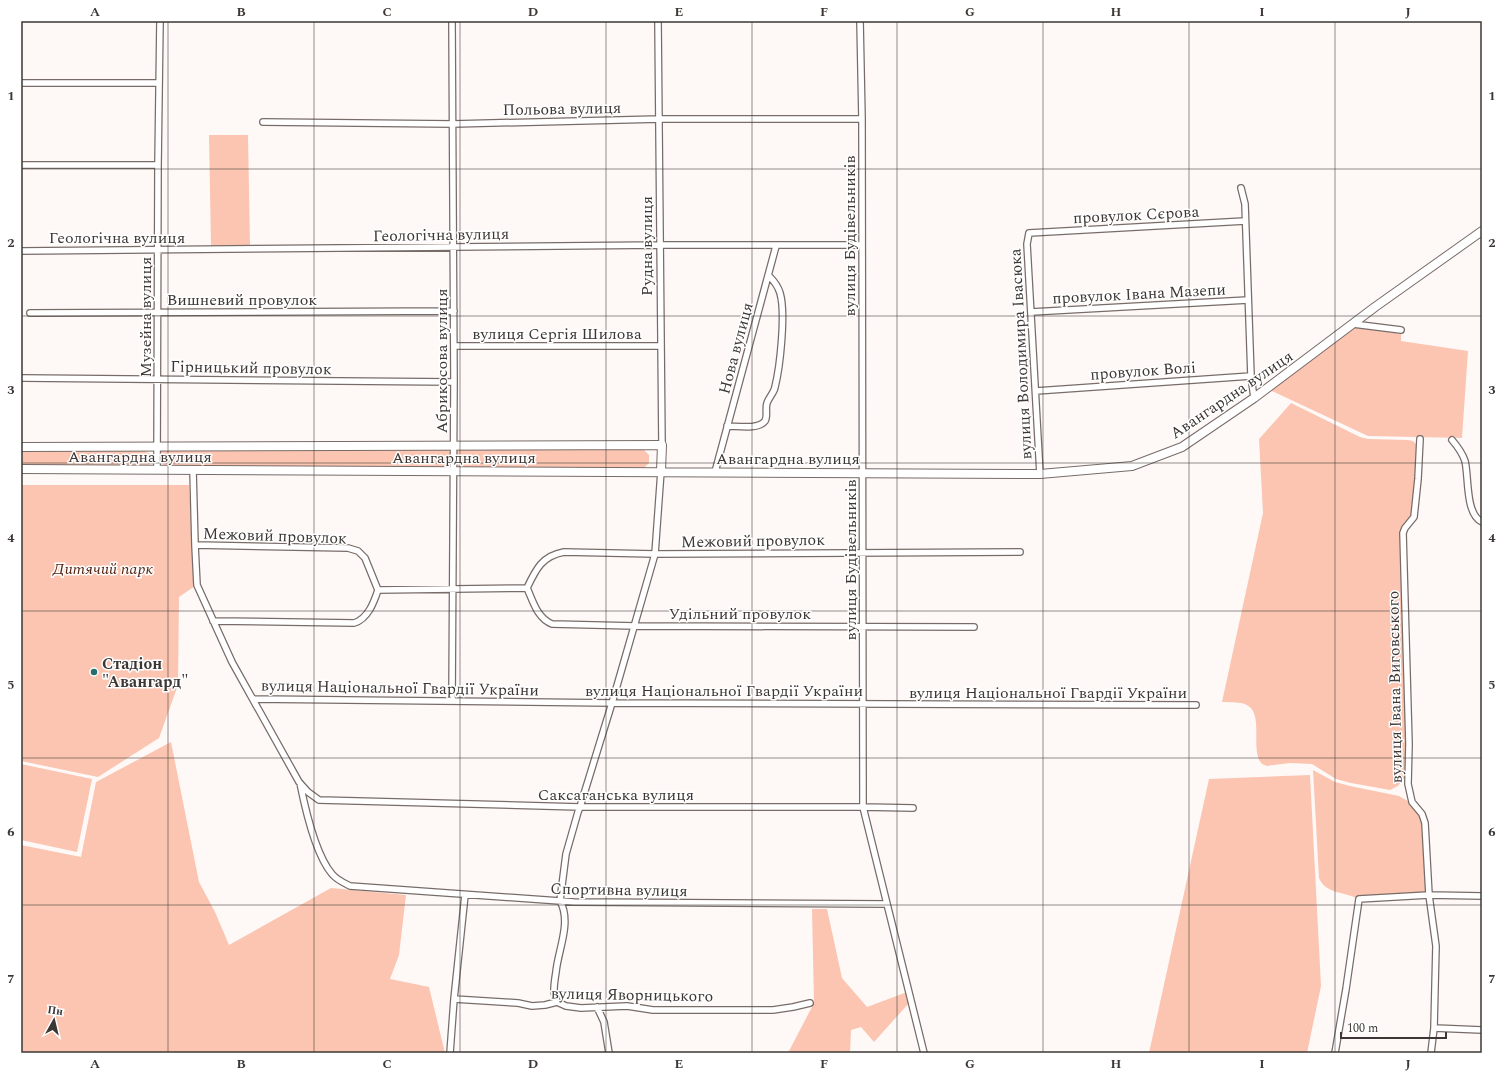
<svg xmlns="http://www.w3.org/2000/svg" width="1503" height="1074" font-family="Spectral,serif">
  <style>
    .green { fill: #fbc5b1 }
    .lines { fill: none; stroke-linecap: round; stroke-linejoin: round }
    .street-casing { stroke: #786c68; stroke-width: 8 }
    .secondary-casing { stroke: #786c68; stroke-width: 10 }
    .street { stroke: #fff; stroke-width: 5.5 }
    .secondary { stroke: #fff; stroke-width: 8 }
    .grid { fill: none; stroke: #3c3735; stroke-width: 1; stroke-opacity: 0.55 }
    .poi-dot { fill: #25706c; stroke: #fff; stroke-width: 1.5 }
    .labels { text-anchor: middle; stroke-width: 3; stroke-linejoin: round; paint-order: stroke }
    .street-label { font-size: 16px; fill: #3c3735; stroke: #fff }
    .park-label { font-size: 16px; font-style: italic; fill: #542411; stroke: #fff }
    .poi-label { font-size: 16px; font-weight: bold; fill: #3c3735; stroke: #fff; text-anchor: start }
    .neatline { fill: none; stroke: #3c3735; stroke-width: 1.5 }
    .grid-label { font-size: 13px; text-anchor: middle; font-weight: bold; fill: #3c3735 }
  </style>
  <rect width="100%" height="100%" fill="#fef9f7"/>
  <path class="green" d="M 209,135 L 248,135 L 250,245 L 211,246 Z
    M 1354,327 L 1401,334 L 1401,341 L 1468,351 L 1462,438 L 1368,436 L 1272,391 L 1272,389 Z
    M 1291,403 L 1360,437 L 1368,439 L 1408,440 L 1413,441 L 1418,446 L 1413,513 C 1410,521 1403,523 1401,530 L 1407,744 L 1406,776 L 1398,786 L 1390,790 L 1351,783 L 1336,779 L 1312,764 L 1290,763 L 1267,766 L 1262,764 C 1248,749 1268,708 1241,703 C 1235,702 1228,702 1222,702 L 1263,513 L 1259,439 Z
    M 460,449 L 644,450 L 649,455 L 649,463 L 644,468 L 461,468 L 458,467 L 456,462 L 456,453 Z
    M 162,450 L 448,450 L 450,453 L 450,464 L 448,467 L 165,466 C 160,462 158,456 162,450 Z
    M 21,451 L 145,451 L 152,455 L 152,460 L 148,466 L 21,466 Z
    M 21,485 L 189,485 L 195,586 L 179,597 L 178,685 L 159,738 L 98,777 L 21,761 Z
    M 171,742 L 199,882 L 215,912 L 229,945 L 331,888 L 406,895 L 399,955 L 390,979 L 429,987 L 445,1053 L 21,1053 L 21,845 L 81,857 L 96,782 Z
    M 21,764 L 92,779 L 77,852 L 21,840 Z
    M 1313,770 L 1335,782 L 1350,786 L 1399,796 L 1411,803 L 1422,819 L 1428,890 L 1426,892 L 1421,894 L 1356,898 C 1342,891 1326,894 1319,878 Z
    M 1310,775 L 1321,986 L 1307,1053 L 1149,1053 L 1209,779 Z
    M 812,909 L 827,909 L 842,978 L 867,1007 L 907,992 L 909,1003 L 874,1042 L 861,1027 L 851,1030 L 850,1053 L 788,1053 L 814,1003 Z"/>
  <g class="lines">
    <g class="street-casing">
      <path id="street" d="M 658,21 L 662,445
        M 860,21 L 862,119 L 863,807 L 924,1053
        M 22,83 L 159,83
        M 263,122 L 453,124 L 660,119 L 862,119
        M 21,165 L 158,165
        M 1241,188 L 1245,204 L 1251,376 L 1254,398
        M 21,251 L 661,245 L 862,245
        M 1031,312 L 1248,300
        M 30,313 L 454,311
        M 1353,324 L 1401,330
        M 454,346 L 661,346
        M 23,378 L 454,382
        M 1036,391 L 1251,376
        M 727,426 C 737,426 758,430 765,421 C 768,416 765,409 767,403 C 769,397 774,393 775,387 C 780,367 786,313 780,293 C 778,286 774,281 769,276
        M 1420,439 L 1418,479 L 1414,517 L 1405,528 L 1403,533 L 1409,744 L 1408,784 L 1412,802 L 1422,814 L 1425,823 L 1429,895 L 1436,946 L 1434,1028 L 1431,1053
        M 1452,440 C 1458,447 1462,452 1465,461 C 1469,477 1465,514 1482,522
        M 157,469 L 158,165 L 160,21
        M 193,470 L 195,545 L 197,585 L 232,662 L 299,782 L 308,792 L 319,800 L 580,807 L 863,807 L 913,808
        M 715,472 L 776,246
        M 1040,474 L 1027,244 L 1029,233 L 1245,221
        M 195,545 L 348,548 L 358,551 L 365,558 L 378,590
        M 527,588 C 536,569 542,556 564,552 L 655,554 L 1020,552
        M 527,588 C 533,601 537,618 552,624 L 635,626 L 974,627
        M 378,590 L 527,588
        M 213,621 L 354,623 C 368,619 374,602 378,590
        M 253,699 L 612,703 L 1196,705
        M 452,701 L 454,382 L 452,21
        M 300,783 C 305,808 315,854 332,874 C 337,880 344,883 350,886 L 574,902 L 887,904
        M 454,999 L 518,1003 L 532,1006 L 545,1005 L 557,1002 L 566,1006 L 581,1008 L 627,1006 L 653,1010 L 773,1010 L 793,1007 L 810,1003
        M 557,1002 C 556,998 554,994 554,990 C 554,984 555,978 556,972 C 558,950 572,922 560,901 L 566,854 L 578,812 L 580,807 L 612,703 L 655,554 L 661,471
        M 597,1007 L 604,1022 L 609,1053
        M 1434,1028 L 1482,1030
        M 450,1053 L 454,999 L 465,895
        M 1335,1053 L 1346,989 L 1359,899 L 1429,895 L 1482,896"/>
    </g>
    <g class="secondary-casing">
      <path id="secondary" d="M 21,447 L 662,445 L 661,471
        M 21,469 L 1040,474 L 1132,466 L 1182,447 L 1254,398 L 1375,307 L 1482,231"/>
    </g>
    <use href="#street" class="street"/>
    <use href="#secondary" class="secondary"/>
  </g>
  <path class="grid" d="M 168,21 L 168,1053M 314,21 L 314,1053M 460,21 L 460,1053M 606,21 L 606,1053M 752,21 L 752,1053M 897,21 L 897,1053M 1043,21 L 1043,1053M 1189,21 L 1189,1053M 1335,21 L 1335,1053M 21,169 L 1482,169M 21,316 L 1482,316M 21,463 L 1482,463M 21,611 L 1482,611M 21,758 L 1482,758M 21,905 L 1482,905"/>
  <circle class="poi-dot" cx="94" cy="672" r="4"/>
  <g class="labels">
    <g class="street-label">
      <text transform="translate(562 108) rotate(-1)" y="6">Польова вулиця</text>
      <text transform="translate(1136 214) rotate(-3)" y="6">провулок Сєрова</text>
      <text transform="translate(441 234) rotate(-1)" y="6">Геологічна вулиця</text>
      <text transform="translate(849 236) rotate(-90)" y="6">вулиця Будівельників</text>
      <text x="117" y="243">Геологічна вулиця</text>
      <text transform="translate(646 246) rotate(-90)" y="6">Рудна вулиця</text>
      <text transform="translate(1139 293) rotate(-3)" y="6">провулок Івана Мазепи</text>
      <text x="242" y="305">Вишневий провулок</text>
      <text transform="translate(145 317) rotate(-90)" y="6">Музейна вулиця</text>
      <text x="557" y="339">вулиця Сергія Шилова</text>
      <text transform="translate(735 348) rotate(-75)" y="6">Нова вулиця</text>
      <text transform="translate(1020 354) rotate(-93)" y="6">вулиця Володимира Івасюка</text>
      <text transform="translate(441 361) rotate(-90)" y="6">Абрикосова вулиця</text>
      <text transform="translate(251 367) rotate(1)" y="6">Гірницький провулок</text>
      <text transform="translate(1143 370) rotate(-4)" y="6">провулок Волі</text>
      <text transform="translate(1231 394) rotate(-34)" y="6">Авангардна вулиця</text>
      <text x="140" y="462">Авангардна вулиця</text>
      <text x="464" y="463">Авангардна вулиця</text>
      <text x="788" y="464">Авангардна вулиця</text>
      <text transform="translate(275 535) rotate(2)" y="6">Межовий провулок</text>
      <text transform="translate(753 540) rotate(-1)" y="6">Межовий провулок</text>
      <text transform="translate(850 560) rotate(-90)" y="6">вулиця Будівельників</text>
      <text x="740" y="619">Удільний провулок</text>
      <text transform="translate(400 687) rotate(1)" y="6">вулиця Національної Гвардії України</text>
      <text transform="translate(1394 687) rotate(-91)" y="6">вулиця Івана Виговського</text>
      <text x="724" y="696">вулиця Національної Гвардії України</text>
      <text x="1048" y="698">вулиця Національної Гвардії України</text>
      <text x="616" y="800">Саксаганська вулиця</text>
      <text transform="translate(619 889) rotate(1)" y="6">Спортивна вулиця</text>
      <text transform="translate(632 994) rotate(1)" y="6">вулиця Яворницького</text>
    </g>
    <g class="park-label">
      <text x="103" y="574">Дитячий парк</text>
    </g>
    <g class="poi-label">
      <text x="102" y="669">Стадіон<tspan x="102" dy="18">"Авангард"</tspan></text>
    </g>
  </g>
  <rect width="1503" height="1074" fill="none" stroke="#ffffff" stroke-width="44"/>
  <g transform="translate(54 1020) rotate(8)" stroke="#ffffff" stroke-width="3" paint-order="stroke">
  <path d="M0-3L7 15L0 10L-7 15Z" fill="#3c3735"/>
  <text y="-6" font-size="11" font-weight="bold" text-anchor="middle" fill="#3c3735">Пн</text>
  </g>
  <path d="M1341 1032v6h105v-6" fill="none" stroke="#3c3735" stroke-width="2"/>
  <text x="1347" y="1032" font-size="12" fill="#3c3735" stroke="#ffffff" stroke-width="3" paint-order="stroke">100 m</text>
  <rect x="22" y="22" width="1459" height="1030" class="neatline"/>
  <g class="grid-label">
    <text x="95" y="16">A</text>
    <text x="241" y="16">B</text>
    <text x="387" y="16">C</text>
    <text x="533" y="16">D</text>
    <text x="679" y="16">E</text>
    <text x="824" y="16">F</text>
    <text x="970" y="16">G</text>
    <text x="1116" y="16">H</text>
    <text x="1262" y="16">I</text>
    <text x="1408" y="16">J</text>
    <text x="11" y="100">1</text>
    <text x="1492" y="100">1</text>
    <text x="11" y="247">2</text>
    <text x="1492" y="247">2</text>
    <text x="11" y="394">3</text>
    <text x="1492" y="394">3</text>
    <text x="11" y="542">4</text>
    <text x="1492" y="542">4</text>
    <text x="11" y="689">5</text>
    <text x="1492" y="689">5</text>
    <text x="11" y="836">6</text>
    <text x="1492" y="836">6</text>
    <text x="11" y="983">7</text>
    <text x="1492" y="983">7</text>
    <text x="95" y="1068">A</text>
    <text x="241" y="1068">B</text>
    <text x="387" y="1068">C</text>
    <text x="533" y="1068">D</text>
    <text x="679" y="1068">E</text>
    <text x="824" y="1068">F</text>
    <text x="970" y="1068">G</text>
    <text x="1116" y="1068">H</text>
    <text x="1262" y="1068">I</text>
    <text x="1408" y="1068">J</text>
  </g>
</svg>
